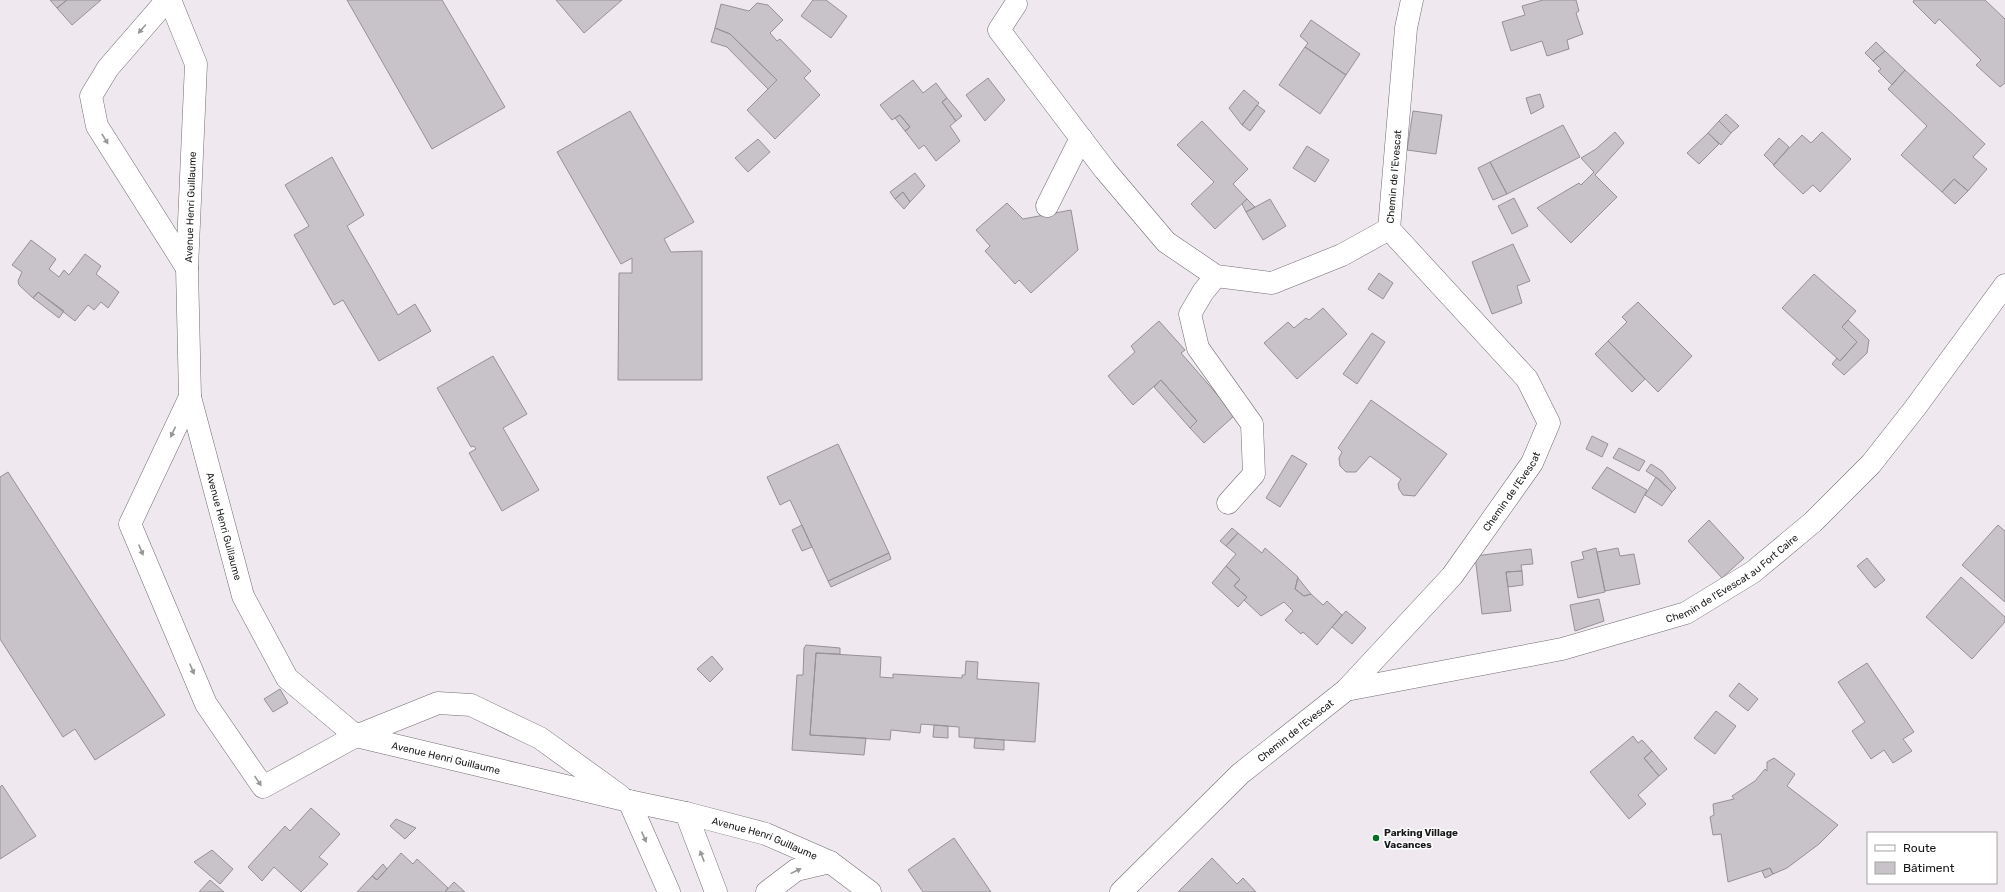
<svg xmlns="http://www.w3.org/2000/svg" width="2005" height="892" font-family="Rubik,sans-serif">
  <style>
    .building { fill: #c8c3c8; stroke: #969196 }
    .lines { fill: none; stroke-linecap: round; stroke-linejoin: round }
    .minor-casing { stroke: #726c71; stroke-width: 23 }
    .minor { stroke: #fff; stroke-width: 22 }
    .oneway { fill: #989798 }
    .poi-dot { fill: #007123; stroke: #fff; stroke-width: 1.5 }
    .labels { text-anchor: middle; stroke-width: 3; stroke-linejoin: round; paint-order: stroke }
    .street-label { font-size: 10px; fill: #191719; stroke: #fff }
    .poi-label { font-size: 10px; font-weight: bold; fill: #191719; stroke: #fff; text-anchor: start }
  </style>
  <rect width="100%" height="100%" fill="#efe9ef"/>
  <path class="building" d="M 50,0 L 67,0 L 57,8 Z
    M 67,0 L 101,0 L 72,25 L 57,8 Z
    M 347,0 L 442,0 L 505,107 L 432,149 Z
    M 556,0 L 622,0 L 584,33 Z
    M 813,0 L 826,0 L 847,16 L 831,38 L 801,16 Z
    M 1543,0 L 1576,0 L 1579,11 L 1576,13 L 1583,34 L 1567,40 L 1569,49 L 1547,56 L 1542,41 L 1511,51 L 1502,22 L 1525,15 L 1522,6 Z
    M 1914,0 L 1985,0 L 2005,19 L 2005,83 L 2000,87 L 1976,65 L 1981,60 L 1939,19 L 1935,24 L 1913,2 Z
    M 757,3 L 768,5 L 783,20 L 770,33 L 777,41 L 780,39 L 811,71 L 804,78 L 820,95 L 775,139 L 747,110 L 777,80 L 730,34 L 715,28 L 721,4 L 749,11 Z
    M 1311,20 L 1360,54 L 1346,75 L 1305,47 L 1308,43 L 1300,36 Z
    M 715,28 L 730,34 L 777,80 L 768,89 L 727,47 L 711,42 Z
    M 1876,42 L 1885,51 L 1873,61 L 1865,53 Z
    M 1305,47 L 1346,75 L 1320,114 L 1279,85 Z
    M 1885,51 L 1905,70 L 1892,85 L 1878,71 L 1881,69 L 1873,61 Z
    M 1905,70 L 1985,144 L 1973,157 L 1987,169 L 1968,191 L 1954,179 L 1942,192 L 1901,155 L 1927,126 L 1888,89 Z
    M 988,78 L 1005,100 L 985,121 L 966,95 Z
    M 913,80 L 923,93 L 936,83 L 947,98 L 942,102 L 956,121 L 950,126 L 960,141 L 936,161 L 924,145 L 919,149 L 905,131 L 910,127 L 900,115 L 892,120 L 880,105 Z
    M 1244,90 L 1259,103 L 1242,125 L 1229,108 Z
    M 1540,94 L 1544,107 L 1531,114 L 1526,98 Z
    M 947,98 L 962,116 L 956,121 L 942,102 Z
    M 1257,105 L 1265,111 L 1250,131 L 1242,125 Z
    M 630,111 L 694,222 L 664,239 L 671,252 L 702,251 L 702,380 L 618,380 L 619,273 L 632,273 L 632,258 L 621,264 L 557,152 Z
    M 1413,111 L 1442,115 L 1436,154 L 1407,150 Z
    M 1726,114 L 1739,126 L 1731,133 L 1719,121 Z
    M 900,115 L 910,127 L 905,131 L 895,118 Z
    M 1202,121 L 1248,169 L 1233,184 L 1247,199 L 1215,229 L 1191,204 L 1214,182 L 1177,145 Z
    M 1719,121 L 1731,133 L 1721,145 L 1708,133 Z
    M 1563,125 L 1580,157 L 1507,194 L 1490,162 Z
    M 1615,132 L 1624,143 L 1595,175 L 1617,197 L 1571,243 L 1537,208 L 1579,183 L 1581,185 L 1594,172 L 1581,158 L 1596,149 Z
    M 1822,132 L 1851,159 L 1820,192 L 1813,185 L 1803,194 L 1773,165 L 1802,135 L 1811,143 Z
    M 1708,133 L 1719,144 L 1699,164 L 1687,153 Z
    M 1779,138 L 1789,147 L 1774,165 L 1764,155 Z
    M 758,139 L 770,152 L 748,172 L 735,158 Z
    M 1307,146 L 1329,160 L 1315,182 L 1293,168 Z
    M 332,157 L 364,215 L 347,226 L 398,315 L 415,304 L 431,331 L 379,361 L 343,300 L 334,305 L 294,235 L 309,226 L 285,185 Z
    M 1490,162 L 1507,194 L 1493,200 L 1478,168 Z
    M 915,173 L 925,186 L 910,202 L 903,192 L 895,199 L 890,192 Z
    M 1954,179 L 1968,191 L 1955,204 L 1942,192 Z
    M 903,192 L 910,202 L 904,209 L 895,199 Z
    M 1514,198 L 1528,226 L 1512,234 L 1498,206 Z
    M 1247,199 L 1255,207 L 1246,212 L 1242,204 Z
    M 1270,199 L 1286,226 L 1263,240 L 1246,212 Z
    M 1007,203 L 1023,219 L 1071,210 L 1078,250 L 1031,293 L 1019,280 L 1015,284 L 985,251 L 990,246 L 976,230 Z
    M 31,240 L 56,259 L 49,269 L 59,277 L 64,270 L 69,275 L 85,254 L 101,266 L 96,274 L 119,292 L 108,308 L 101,302 L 94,310 L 88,305 L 75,321 L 38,292 L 33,298 L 19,285 L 18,281 L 22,272 L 12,265 Z
    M 1513,244 L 1530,281 L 1517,286 L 1522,303 L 1492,314 L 1472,262 Z
    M 1379,273 L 1393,283 L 1383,299 L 1368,289 Z
    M 1814,274 L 1856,311 L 1842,327 L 1857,342 L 1840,361 L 1782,308 Z
    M 38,292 L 64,311 L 59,318 L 33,298 Z
    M 1638,302 L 1692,356 L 1658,392 L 1608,341 L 1627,322 L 1622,317 Z
    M 1323,308 L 1347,334 L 1297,379 L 1264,343 L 1288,322 L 1294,328 L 1306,318 L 1309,320 Z
    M 1848,320 L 1869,340 L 1867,353 L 1844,375 L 1832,364 L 1837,358 L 1840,361 L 1857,342 L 1842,327 Z
    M 1159,321 L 1185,350 L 1181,353 L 1235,415 L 1204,443 L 1190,428 L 1197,421 L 1161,380 L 1133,405 L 1108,376 L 1135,352 L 1131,346 Z
    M 1372,333 L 1385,342 L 1357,384 L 1343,374 Z
    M 1608,341 L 1645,379 L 1632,392 L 1595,354 Z
    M 493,356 L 527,414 L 503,428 L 539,490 L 502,511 L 469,453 L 476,449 L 474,446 L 471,447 L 437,388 Z
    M 1161,380 L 1197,421 L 1190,428 L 1154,387 Z
    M 1371,400 L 1447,454 L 1415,496 L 1403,495 L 1399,489 L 1398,484 L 1401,479 L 1370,456 L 1356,472 L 1346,472 L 1340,466 L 1339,458 L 1342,452 L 1338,448 Z
    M 1592,436 L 1608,444 L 1602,457 L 1586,449 Z
    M 838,444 L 889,553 L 828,581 L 790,500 L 780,505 L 767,477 Z
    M 1619,448 L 1645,461 L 1639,471 L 1613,458 Z
    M 1292,455 L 1307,464 L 1280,507 L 1266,498 Z
    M 1651,464 L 1662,471 L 1676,488 L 1672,492 L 1660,480 L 1646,471 Z
    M 1607,467 L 1647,490 L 1635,513 L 1592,488 Z
    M 8,472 L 165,715 L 95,760 L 75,729 L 63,737 L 0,639 L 0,477 Z
    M 1656,477 L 1672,492 L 1662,506 L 1645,495 Z
    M 1709,520 L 1744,558 L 1722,578 L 1688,541 Z
    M 802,525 L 812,547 L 802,551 L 792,530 Z
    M 1998,525 L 2005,531 L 2005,602 L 1962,565 Z
    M 1232,528 L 1238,533 L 1226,546 L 1220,541 Z
    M 1238,533 L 1262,553 L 1265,548 L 1298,577 L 1295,589 L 1304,596 L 1311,594 L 1323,605 L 1327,601 L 1342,615 L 1317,645 L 1303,632 L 1301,634 L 1285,620 L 1293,611 L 1284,602 L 1261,616 L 1244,600 L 1247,597 L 1234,586 L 1240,579 L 1226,566 L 1236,554 L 1226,546 Z
    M 1596,548 L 1605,592 L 1578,598 L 1571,562 L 1584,559 L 1582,552 Z
    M 1618,548 L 1620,556 L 1634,554 L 1640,584 L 1605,591 L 1597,552 Z
    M 1531,549 L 1533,564 L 1521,565 L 1522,571 L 1506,572 L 1511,611 L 1482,614 L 1475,556 Z
    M 889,553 L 891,559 L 831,587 L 828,581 Z
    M 1867,558 L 1885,580 L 1875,588 L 1857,566 Z
    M 1226,566 L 1240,579 L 1234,586 L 1247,597 L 1238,607 L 1212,583 Z
    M 1522,571 L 1523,585 L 1508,587 L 1506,572 Z
    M 1961,577 L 2005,617 L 2005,622 L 1972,659 L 1926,617 Z
    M 1298,578 L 1311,594 L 1304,596 L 1295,589 Z
    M 1599,599 L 1604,621 L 1575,631 L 1570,605 Z
    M 1346,611 L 1366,628 L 1352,644 L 1332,627 Z
    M 806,645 L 840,648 L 840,654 L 816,653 L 810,735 L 866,738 L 864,755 L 792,750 L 797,675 L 803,675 L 804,648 Z
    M 816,653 L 881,657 L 880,677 L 893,678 L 893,674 L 962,678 L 962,675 L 965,675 L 966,661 L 978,662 L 977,679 L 1039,683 L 1035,742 L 959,737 L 959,727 L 921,724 L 920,733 L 891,730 L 890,740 L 810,735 Z
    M 712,656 L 723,669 L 710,682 L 697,669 Z
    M 1867,663 L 1914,732 L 1903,739 L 1912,751 L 1893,763 L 1884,750 L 1871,759 L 1852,731 L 1865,722 L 1838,682 Z
    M 1739,683 L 1758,699 L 1748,711 L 1729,696 Z
    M 280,689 L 288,703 L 273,712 L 264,699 Z
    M 1716,711 L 1736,726 L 1715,754 L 1694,738 Z
    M 934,725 L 948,726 L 948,738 L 933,737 Z
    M 1633,736 L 1638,743 L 1642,740 L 1652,751 L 1644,758 L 1659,776 L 1638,795 L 1646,804 L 1629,819 L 1590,772 Z
    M 975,738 L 1004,740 L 1004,750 L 974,748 Z
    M 1652,751 L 1667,769 L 1659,776 L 1644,758 Z
    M 1774,758 L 1795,774 L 1787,786 L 1838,825 L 1819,844 L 1787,868 L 1773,874 L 1770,868 L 1728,882 L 1721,834 L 1713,835 L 1710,817 L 1714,815 L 1713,804 L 1734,799 L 1732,796 L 1755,781 L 1765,769 L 1767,771 L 1767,762 Z
    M 2,785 L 36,836 L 0,859 L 0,787 Z
    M 311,808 L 340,834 L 319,857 L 328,864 L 301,892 L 274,867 L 262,881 L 248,867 L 285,826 L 290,831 Z
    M 396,819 L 416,828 L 405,839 L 390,826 Z
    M 954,838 L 991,892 L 923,892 L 908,870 Z
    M 212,850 L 233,869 L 220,884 L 194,862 Z
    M 401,853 L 413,864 L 417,859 L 448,888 L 445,892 L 357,892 L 372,876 L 377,880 Z
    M 1212,858 L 1237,884 L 1243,878 L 1256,892 L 1178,892 Z
    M 383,864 L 387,869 L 377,880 L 372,876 Z
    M 1770,868 L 1773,874 L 1765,878 L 1762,871 Z
    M 210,880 L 224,892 L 199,892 Z
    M 454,882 L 465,892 L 445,892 Z"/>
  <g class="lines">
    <g class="minor-casing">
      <g id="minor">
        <path d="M 167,0 L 108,68 L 91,96 L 97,126 L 187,268"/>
        <path id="s1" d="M 170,0 L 196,64 L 187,268 L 190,397 L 243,596 L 287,678 L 356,736 L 629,801 L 686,813 L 766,834 L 830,862 L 870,892"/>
        <path d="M 1016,4 L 999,30 L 1105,170 L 1166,242 L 1216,276 L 1272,283 L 1342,255 L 1389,229"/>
        <path d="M 1047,206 L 1081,138"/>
        <path d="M 1216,276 L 1203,292 L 1190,314 L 1198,348 L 1252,424 L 1254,474 L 1228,503"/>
        <path d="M 190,397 L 130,524 L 206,704 L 263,787 L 356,736 L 438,703 L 471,705 L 540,738 L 619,795"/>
        <path id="s2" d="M 1346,690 L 1562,649 L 1686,613 L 1753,572 L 1813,522 L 1871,464 L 1915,408 L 2005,285"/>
        <path d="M 629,801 L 669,892"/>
        <path d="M 686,813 L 716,892"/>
        <path d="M 767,892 L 796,870 L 830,862"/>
        <path id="s3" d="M 1121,892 L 1240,774 L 1346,690 L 1452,576 L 1532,463 L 1549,423 L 1527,379 L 1389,229 L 1406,28 L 1412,0"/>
      </g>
    </g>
    <use href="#minor" class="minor"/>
  </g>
  <defs><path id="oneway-solid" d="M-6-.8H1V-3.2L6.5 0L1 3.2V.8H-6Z"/></defs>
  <g class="oneway">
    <use href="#oneway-solid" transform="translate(142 29) rotate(131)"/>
    <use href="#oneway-solid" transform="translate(105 139) rotate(58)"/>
    <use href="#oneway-solid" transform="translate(173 432) rotate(115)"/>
    <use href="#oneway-solid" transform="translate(141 550) rotate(67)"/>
    <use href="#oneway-solid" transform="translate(192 669) rotate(67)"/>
    <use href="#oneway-solid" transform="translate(258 781) rotate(56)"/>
    <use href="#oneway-solid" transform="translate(644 837) rotate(66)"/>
    <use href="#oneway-solid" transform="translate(702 856) rotate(-111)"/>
    <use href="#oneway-solid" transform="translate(796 871) rotate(-26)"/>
  </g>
  <circle class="poi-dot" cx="1376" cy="838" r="4"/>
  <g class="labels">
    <g class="street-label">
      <text dy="4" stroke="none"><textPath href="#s3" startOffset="946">Chemin de l'Evescat</textPath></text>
      <text transform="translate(190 207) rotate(-88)" y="4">Avenue Henri Guillaume</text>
      <text dy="4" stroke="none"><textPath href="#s3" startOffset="562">Chemin de l'Evescat</textPath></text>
      <text dy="4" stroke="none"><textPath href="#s1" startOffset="536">Avenue Henri Guillaume</textPath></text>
      <text dy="4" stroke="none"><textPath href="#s2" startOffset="406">Chemin de l'Evescat au Fort Caire</textPath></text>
      <text dy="4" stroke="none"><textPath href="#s3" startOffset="238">Chemin de l'Evescat</textPath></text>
      <text dy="4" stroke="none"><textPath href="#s1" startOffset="884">Avenue Henri Guillaume</textPath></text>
      <text dy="4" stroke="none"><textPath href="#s1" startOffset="1213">Avenue Henri Guillaume</textPath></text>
    </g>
    <g class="poi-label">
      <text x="1384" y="836">Parking Village<tspan x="1384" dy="12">Vacances</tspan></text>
    </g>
  </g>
  <rect x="1867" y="832" width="130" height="52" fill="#ffffff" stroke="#a3a2a3"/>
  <rect x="1875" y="845" width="20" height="6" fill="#ffffff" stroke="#a3a2a3"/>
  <text x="1903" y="852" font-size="12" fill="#191719">Route</text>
  <rect x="1875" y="862" width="20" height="12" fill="#c8c3c8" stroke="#a3a2a3"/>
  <text x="1903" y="872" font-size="12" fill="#191719">Bâtiment</text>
</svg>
